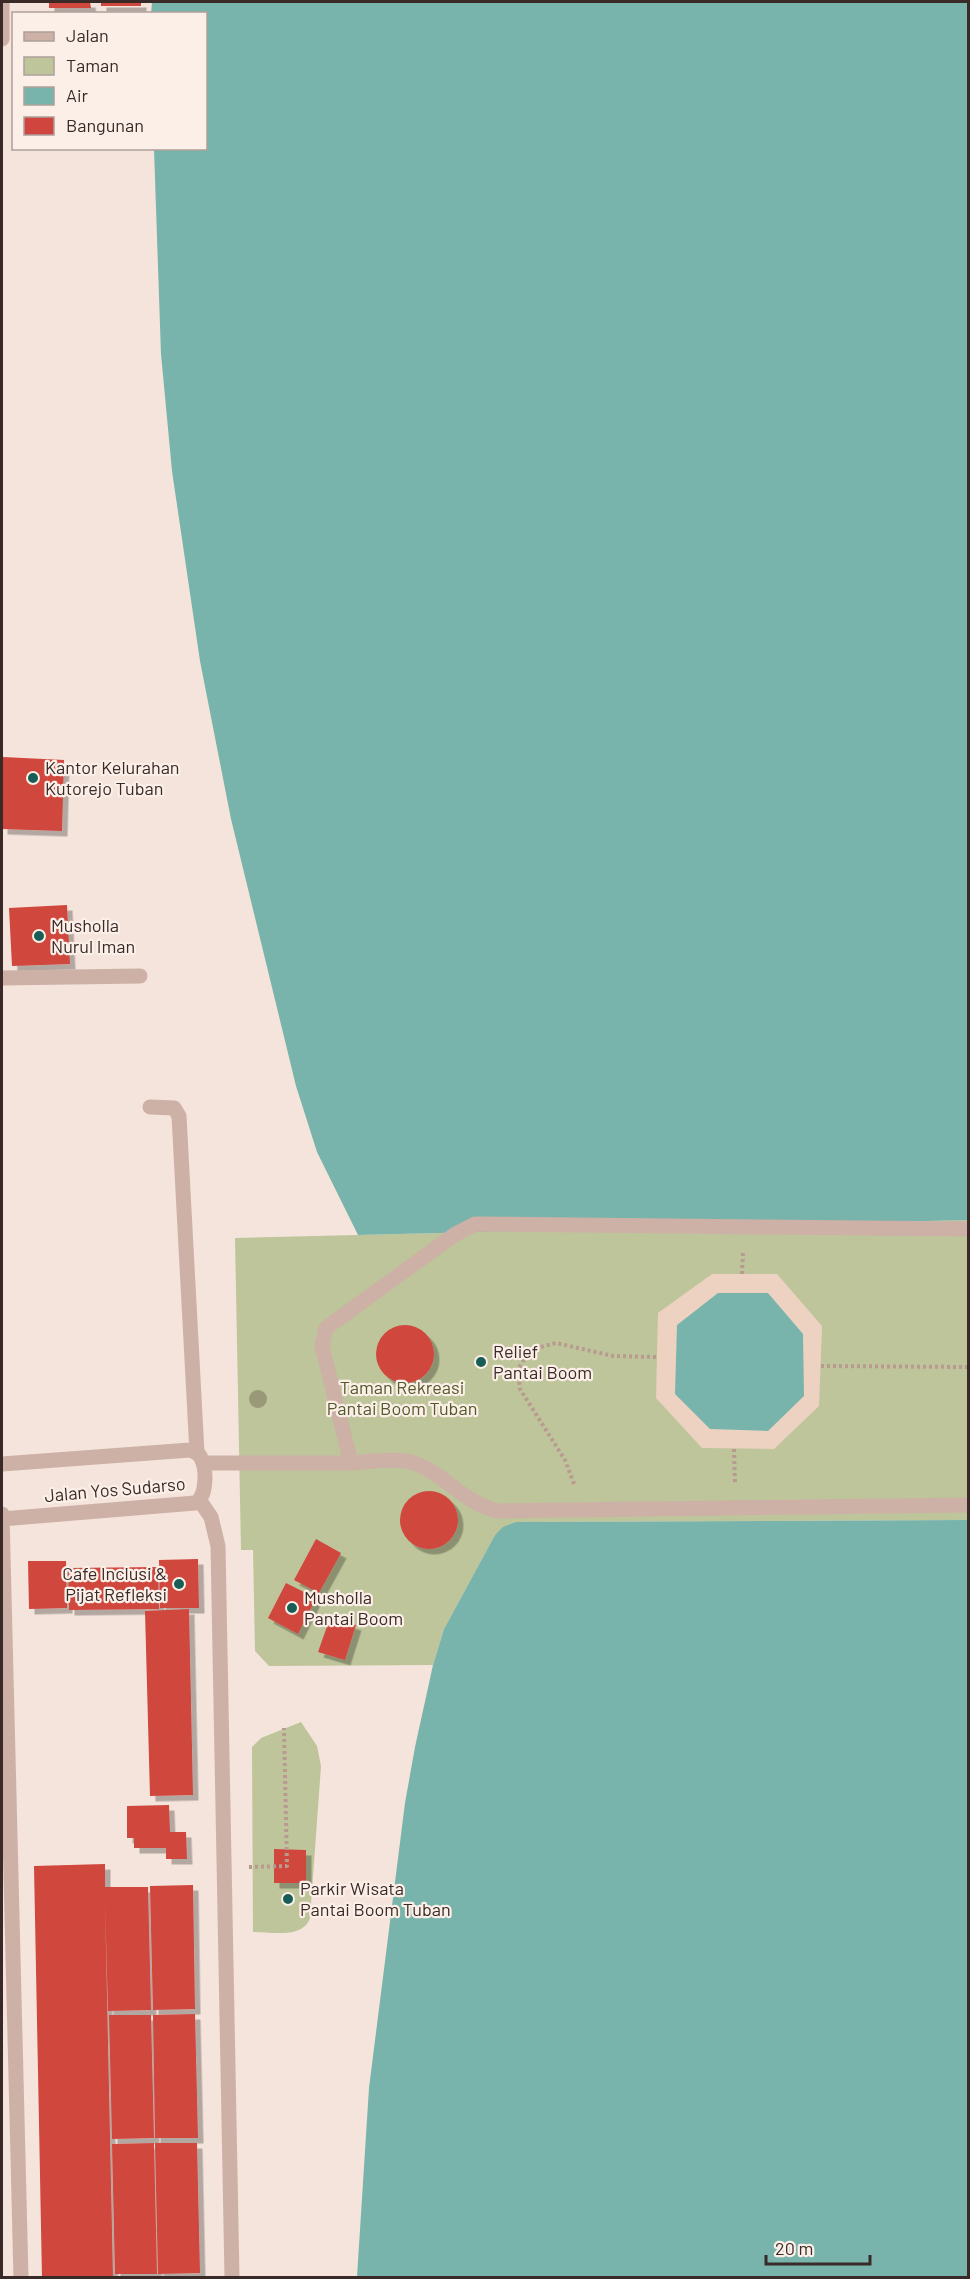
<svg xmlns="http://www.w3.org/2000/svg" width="970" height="2279" font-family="Barlow,sans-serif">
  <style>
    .green { fill: #bec59a }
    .plaza { fill: #edd2c1 }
    .water { fill: #78b4ab }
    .building { fill: #d0463e; filter: url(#shadow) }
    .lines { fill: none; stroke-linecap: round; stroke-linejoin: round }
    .path { stroke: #b99a90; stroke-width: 4; stroke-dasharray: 3 3; stroke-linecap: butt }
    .minor { stroke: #cdb1a6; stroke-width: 15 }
    .tree { fill: #9a9879 }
    .poi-dot { fill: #195e56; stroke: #fbefe8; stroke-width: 2 }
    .labels { text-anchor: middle; stroke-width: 4.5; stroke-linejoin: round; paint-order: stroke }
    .poi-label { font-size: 18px; fill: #392a28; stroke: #fbefe8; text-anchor: start }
    .park-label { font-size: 18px; fill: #515a29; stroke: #fbefe8 }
    .street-label { font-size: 18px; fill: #392a28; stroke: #fbefe8 }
  </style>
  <defs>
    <filter id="shadow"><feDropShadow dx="5.5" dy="5.5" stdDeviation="0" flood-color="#0004"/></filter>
  </defs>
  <rect width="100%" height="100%" fill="#f4e4db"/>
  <path class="green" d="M 968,1220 L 968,1520 L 516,1522 L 495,1535 L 444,1629 L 433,1665 L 269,1666 L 255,1651 L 253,1550 L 241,1550 L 235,1238 Z
    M 301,1722 L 317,1746 L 321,1766 L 310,1918 C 303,1939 271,1932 253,1932 L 252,1747 L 261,1738 Z"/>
  <path class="plaza" d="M 712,1274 L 777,1274 L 822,1326 L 819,1406 L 774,1449 L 702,1448 L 656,1398 L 658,1313 Z"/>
  <path class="water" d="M 152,2 L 968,2 L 968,1220 L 358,1235 L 317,1152 L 296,1086 L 231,819 L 200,661 L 172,471 L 161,354 L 154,149 L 206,148 L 206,14 L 151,14 Z
    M 718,1293 L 768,1293 L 803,1334 L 804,1396 L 768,1431 L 710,1429 L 675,1394 L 677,1325 Z
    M 968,1520 L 968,2277 L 357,2277 L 369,2088 L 405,1803 L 415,1747 L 433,1665 L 444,1629 L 495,1535 L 503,1527 L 516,1522 Z"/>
  <path class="building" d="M 49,2 L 90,2 L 91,8 L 49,8 Z
    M 101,2 L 141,2 L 141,6 L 101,6 Z
    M 3,757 L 64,760 L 62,831 L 2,829 Z
    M 67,905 L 70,964 L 12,966 L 9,908 Z
    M376 1354a29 29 0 1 1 58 0a29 29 0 1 1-58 0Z
    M400 1520a29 29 0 1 1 58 0a29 29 0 1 1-58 0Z
    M 316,1539 L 341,1553 L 319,1593 L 294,1580 Z
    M 198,1559 L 199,1608 L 160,1608 L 159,1560 Z
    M 28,1561 L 66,1561 L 67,1608 L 29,1609 Z
    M 158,1567 L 159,1609 L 69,1610 L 68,1568 Z
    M 286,1583 L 316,1598 L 298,1634 L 268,1618 Z
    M 189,1609 L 193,1795 L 150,1796 L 145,1611 Z
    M 330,1618 L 356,1625 L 345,1660 L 318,1652 Z
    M 169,1805 L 170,1832 L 186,1832 L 187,1859 L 166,1859 L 166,1848 L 134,1848 L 134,1838 L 127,1838 L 127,1806 Z
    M 274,1849 L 306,1850 L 306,1883 L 274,1883 Z
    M 105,1864 L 105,1887 L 148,1887 L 151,2010 L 108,2011 L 105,1901 L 113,2278 L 42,2278 L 34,1866 Z
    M 193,1885 L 195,2009 L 153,2010 L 150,1886 Z
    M 195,2014 L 198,2138 L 155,2138 L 153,2015 Z
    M 109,2015 L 151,2015 L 154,2138 L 112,2139 Z
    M 154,2143 L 157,2274 L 115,2274 L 112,2144 Z
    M 155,2143 L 197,2143 L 200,2273 L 158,2274 Z"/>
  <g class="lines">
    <path class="path" d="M 742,1274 L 743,1251
      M 821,1366 L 968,1367
      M 734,1449 L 735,1484
      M 574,1484 L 565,1460 L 520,1389 L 518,1369 L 523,1361 L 541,1347 L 556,1343 L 613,1356 L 657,1357
      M 249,1867 L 287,1866 L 284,1728"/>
    <path class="minor" d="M 2,39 L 2,2
      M 2,978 L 140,976
      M 150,1107 L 174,1108 L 179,1116 L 197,1453
      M 203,1463 L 351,1463 L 322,1346 L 326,1328 L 454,1235 L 475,1224 L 968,1229
      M 351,1463 C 372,1462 397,1457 417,1464 C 447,1476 461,1501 497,1511 L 968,1505
      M 2,1464 L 190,1450 C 195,1452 199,1453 201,1458 C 207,1469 207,1498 195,1503 L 2,1519
      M 200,1501 L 211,1517 L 218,1546 L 232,2278
      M 2,1514 L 21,2278"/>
  </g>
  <circle class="tree" cx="258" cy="1399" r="9"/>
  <g class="poi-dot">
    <circle cx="33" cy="778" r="6"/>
    <circle cx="39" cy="936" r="6"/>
    <circle cx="481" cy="1362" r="6"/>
    <circle cx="179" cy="1584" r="6"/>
    <circle cx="292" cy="1608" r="6"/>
    <circle cx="288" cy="1899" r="6"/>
  </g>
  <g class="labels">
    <g class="poi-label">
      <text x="45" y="774">Kantor Kelurahan<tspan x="45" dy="21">Kutorejo Tuban</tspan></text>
      <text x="51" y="932">Musholla<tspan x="51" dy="21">Nurul Iman</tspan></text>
      <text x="493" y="1358">Relief<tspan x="493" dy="21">Pantai Boom</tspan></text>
      <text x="167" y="1580" text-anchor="end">Cafe Inclusi &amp;<tspan x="167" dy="21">Pijat Refleksi</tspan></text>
      <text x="304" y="1604">Musholla<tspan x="304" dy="21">Pantai Boom</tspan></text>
      <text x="300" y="1895">Parkir Wisata<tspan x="300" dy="21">Pantai Boom Tuban</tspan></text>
    </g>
    <g class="park-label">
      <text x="402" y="1394">Taman Rekreasi<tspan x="402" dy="21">Pantai Boom Tuban</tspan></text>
    </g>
    <g class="street-label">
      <text transform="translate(115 1490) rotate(-5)" y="6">Jalan Yos Sudarso</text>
    </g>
  </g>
  <rect width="970" height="2279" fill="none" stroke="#392a28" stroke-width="6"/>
  <rect x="12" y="12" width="195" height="138" fill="#fbefe8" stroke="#ada09b" stroke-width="1.5"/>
  <rect x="24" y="32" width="30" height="9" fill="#cdb1a6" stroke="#ada09b" stroke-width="1.5"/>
  <text x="66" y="42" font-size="18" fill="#392a28">Jalan</text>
  <rect x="24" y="57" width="30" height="18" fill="#bec59a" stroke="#ada09b" stroke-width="1.5"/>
  <text x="66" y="72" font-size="18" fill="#392a28">Taman</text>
  <rect x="24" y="87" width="30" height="18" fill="#78b4ab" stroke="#ada09b" stroke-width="1.5"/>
  <text x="66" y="102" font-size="18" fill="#392a28">Air</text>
  <rect x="24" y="117" width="30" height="18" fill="#d0463e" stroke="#ada09b" stroke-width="1.5"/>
  <text x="66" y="132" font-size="18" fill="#392a28">Bangunan</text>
  <path d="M766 2255v9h104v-9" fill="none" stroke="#392a28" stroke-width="3"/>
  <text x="775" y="2255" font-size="18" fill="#392a28" stroke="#fbefe8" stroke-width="4.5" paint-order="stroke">20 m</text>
</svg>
